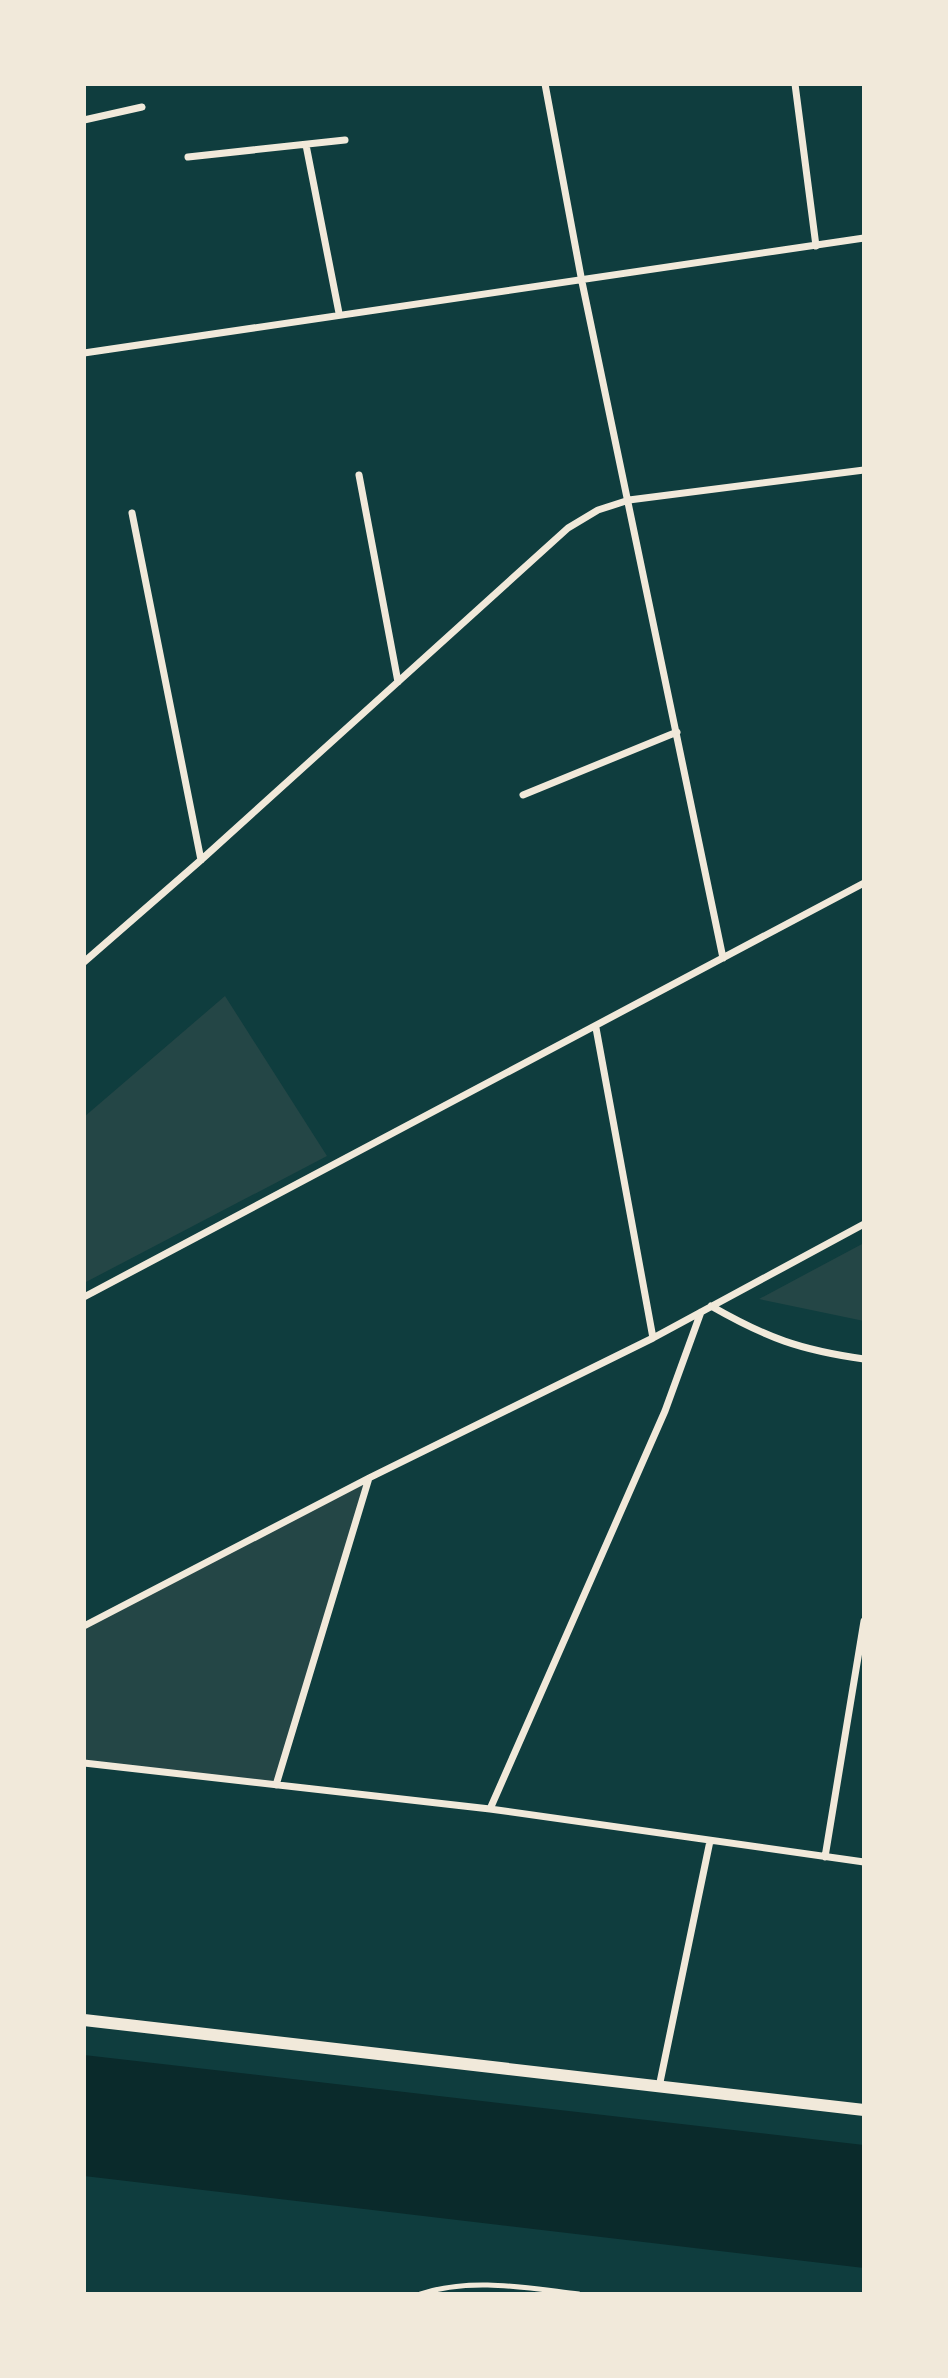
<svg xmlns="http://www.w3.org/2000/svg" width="948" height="2378" font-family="'Work Sans',sans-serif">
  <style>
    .green { fill: #244646 }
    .water { fill: #0a2a2b }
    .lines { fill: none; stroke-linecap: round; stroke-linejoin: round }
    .service { stroke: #f1e9da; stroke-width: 5 }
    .minor { stroke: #f1e9da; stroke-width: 7 }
    .tertiary { stroke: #f1e9da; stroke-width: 12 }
  </style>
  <rect width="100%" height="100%" fill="#0f3d3e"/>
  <path class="green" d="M 225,996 L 327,1156 L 84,1283 L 84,1117 Z
    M 864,1243 L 864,1321 L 759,1299 Z
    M 364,1484 L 275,1784 L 84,1762 L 84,1627 Z"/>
  <path class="water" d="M 84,2055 L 864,2145 L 864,2268 L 84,2176 Z"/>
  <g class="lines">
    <path class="service" d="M 420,2294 C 471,2277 527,2288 579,2294"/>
    <path class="minor" d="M 545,84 L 582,282 L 723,958
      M 795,84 L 816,246
      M 84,120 L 142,107
      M 306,145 L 339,313
      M 188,157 L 345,140
      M 84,353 L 864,238
      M 359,475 L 398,682
      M 132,513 L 201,860
      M 523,795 L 677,732
      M 84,962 L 201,860 L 568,528 L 598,510 L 629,500 L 864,470
      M 596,1028 L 653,1338
      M 84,1297 L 864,883
      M 711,1306 C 767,1338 800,1350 864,1359
      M 84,1626 L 369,1478 L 653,1338 L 864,1224
      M 84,1763 L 490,1809 L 864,1862
      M 276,1785 L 369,1478
      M 490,1809 L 665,1411 L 701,1312
      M 825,1857 L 864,1621
      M 659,2087 L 710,1841"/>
    <path class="tertiary" d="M 84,2020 L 864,2110"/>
  </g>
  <rect width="948" height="2378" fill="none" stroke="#f1e9da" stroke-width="172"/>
</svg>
